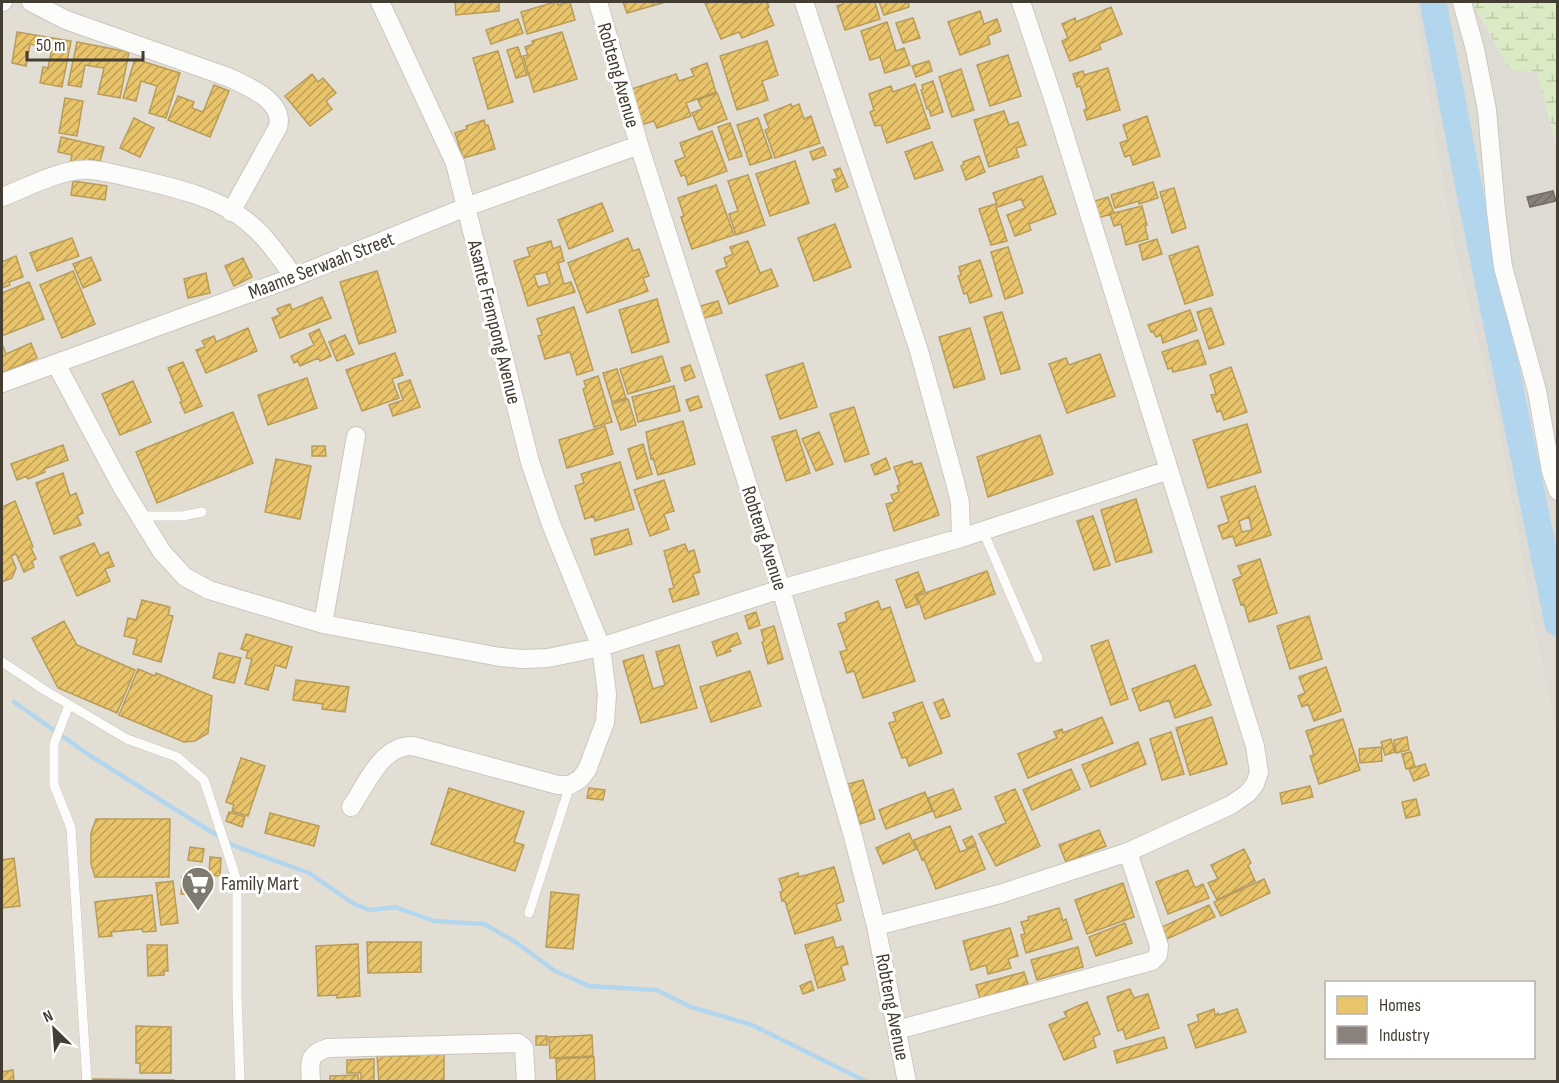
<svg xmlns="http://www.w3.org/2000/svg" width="1559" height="1083" font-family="'Sofia Sans Condensed',sans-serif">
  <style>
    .residential { fill: #e3ded3; fill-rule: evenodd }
    .industrial { fill: #dedbd4 }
    .wetland { fill: url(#wetland-marsh) }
    .homes { fill: url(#homes-hatch); stroke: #b89c59; stroke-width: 1.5; fill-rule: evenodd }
    .industry { fill: url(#industry-hatch); stroke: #756d66; stroke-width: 1.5 }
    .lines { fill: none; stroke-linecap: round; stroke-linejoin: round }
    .stream { stroke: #b3d6ef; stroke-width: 4.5 }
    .river { stroke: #b3d6ef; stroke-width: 27 }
    .service-casing { stroke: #cbc8c2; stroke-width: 10 }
    .minor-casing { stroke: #cbc8c2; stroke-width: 20 }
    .service { stroke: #fcfcfb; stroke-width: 9 }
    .minor { stroke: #fcfcfb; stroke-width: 18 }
    .labels { text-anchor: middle; stroke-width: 6; stroke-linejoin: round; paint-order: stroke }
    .street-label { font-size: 20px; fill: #443e32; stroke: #fff }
    .poi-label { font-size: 20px; fill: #443e32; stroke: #fff; text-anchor: start }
  </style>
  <defs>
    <pattern id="wetland-marsh" width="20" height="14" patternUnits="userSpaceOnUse" patternTransform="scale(1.5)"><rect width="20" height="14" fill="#daeac4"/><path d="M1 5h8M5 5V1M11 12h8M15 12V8" fill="none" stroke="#bccaa9"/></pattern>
    <pattern id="homes-hatch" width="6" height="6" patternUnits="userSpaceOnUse" patternTransform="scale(1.5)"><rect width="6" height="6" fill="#e9c46a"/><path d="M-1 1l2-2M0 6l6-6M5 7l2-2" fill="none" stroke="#bea158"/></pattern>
    <pattern id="industry-hatch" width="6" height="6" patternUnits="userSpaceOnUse" patternTransform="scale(1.5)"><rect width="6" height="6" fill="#8a817c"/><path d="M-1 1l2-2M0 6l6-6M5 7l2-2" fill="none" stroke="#726b66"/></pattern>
  </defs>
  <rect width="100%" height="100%" fill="#eeece6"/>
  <path class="residential" d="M 2,2 L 1414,2 L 1434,133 L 1452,238 L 1499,430 L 1533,623 L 1557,739 L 1557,1081 L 2,1082 ZM 1326,982 L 1534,982 L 1534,1058 L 1326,1058 Z"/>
  <path class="industrial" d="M 1414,2 L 1472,2 L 1510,70 L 1537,72 L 1557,147 L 1557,739 L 1533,623 L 1499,430 L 1452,238 L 1434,133 Z"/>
  <path class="wetland" d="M 1472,2 L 1557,2 L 1557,147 L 1537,72 L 1510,70 Z"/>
  <path class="homes" d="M 455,2 L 499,2 L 499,11 L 456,15 Z
    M 555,2 L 557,2 L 558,5 L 570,2 L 575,20 L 527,34 L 521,12 Z
    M 623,2 L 666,2 L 627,13 Z
    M 708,2 L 743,2 L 744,4 L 750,2 L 767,2 L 769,7 L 767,9 L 774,25 L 742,38 L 739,32 L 721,39 L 705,3 Z
    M 842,2 L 875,2 L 880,19 L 845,30 L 837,6 L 843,4 Z
    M 879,2 L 908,2 L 909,7 L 884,15 Z
    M 1111,7 L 1122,34 L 1099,44 L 1101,49 L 1070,61 L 1062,41 L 1068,38 L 1062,24 L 1075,18 L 1076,22 Z
    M 980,11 L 984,24 L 997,19 L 1001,31 L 988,36 L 990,44 L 960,55 L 948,22 Z
    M 913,18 L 920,38 L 903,43 L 896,23 Z
    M 518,19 L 523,33 L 491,44 L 486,30 Z
    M 887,22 L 896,51 L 904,48 L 910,65 L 885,73 L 880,57 L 870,60 L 861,31 Z
    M 17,32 L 71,41 L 62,87 L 40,83 L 43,67 L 48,68 L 52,48 L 30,44 L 26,66 L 12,63 Z
    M 562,32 L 577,79 L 534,92 L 523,56 L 528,55 L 525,47 L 533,44 L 532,41 Z
    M 767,41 L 778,75 L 762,81 L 768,100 L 737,110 L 720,56 Z
    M 77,42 L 129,52 L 120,98 L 98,94 L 104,68 L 85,65 L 81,87 L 68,85 Z
    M 518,47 L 527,75 L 516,78 L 507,50 Z
    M 498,51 L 513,102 L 488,109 L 473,58 Z
    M 1008,55 L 1021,96 L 990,106 L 977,65 Z
    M 135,59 L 180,73 L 166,118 L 149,113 L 157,86 L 141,81 L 136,101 L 123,98 Z
    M 929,61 L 932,71 L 916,77 L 912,66 Z
    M 707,63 L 716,92 L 686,103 L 691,116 L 657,128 L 654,121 L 641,125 L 629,90 L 676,74 L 679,81 L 694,76 L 691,69 Z
    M 1108,68 L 1120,110 L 1087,120 L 1084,110 L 1087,109 L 1080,86 L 1077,87 L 1073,74 L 1083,71 L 1084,75 Z
    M 961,69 L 974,110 L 952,117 L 939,77 Z
    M 312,74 L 318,82 L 323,78 L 336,93 L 326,101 L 332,109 L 310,126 L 285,96 Z
    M 933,81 L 943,112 L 931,116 L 929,109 L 927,109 L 921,90 L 923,89 L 922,85 Z
    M 915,84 L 930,128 L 887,143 L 881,125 L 875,126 L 870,112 L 874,110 L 869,94 L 891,86 L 893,92 Z
    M 214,85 L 229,91 L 210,137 L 168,120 L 178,96 L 194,102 L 192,108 L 203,112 Z
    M 717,93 L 727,119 L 699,130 L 692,113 L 702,109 L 698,100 Z
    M 65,98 L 83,101 L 77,136 L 59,133 Z
    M 791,104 L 792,107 L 799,104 L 804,119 L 811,116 L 820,143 L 775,158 L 765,130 L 769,128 L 764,115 Z
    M 1004,111 L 1009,125 L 1018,122 L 1026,145 L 1016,148 L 1019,157 L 989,167 L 974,120 Z
    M 1147,116 L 1160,156 L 1133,165 L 1130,155 L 1125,157 L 1120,143 L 1128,140 L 1123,125 Z
    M 134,118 L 154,128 L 140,157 L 120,148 Z
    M 758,118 L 772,158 L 750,165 L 737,125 Z
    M 484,120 L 485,125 L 488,125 L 495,149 L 463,158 L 455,133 L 467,129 L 466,126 Z
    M 730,123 L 742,156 L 729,160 L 718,127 Z
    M 712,131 L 727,171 L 688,185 L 685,175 L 681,176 L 675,161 L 685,157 L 680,143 Z
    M 61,137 L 104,147 L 100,161 L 89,159 L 87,169 L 70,164 L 72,155 L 58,152 Z
    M 932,142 L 943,170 L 915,179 L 905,152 Z
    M 823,147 L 826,155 L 813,160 L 810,152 Z
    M 979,156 L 985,172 L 966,180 L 961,166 L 964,164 L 963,162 Z
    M 795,161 L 809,203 L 770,216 L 756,174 Z
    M 840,168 L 848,187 L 836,192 L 832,180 L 838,178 L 834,170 Z
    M 748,175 L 765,225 L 736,235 L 729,214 L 738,211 L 728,181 Z
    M 1042,176 L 1056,214 L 1029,224 L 1031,230 L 1015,236 L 1007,215 L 1025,208 L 1021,199 L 998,207 L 993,193 Z
    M 73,181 L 107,186 L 105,200 L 71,195 Z
    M 1153,182 L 1158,198 L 1139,204 L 1139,201 L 1115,208 L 1111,195 Z
    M 716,185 L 734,235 L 692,249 L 681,217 L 684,216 L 678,198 Z
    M 1174,188 L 1186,228 L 1172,233 L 1160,192 Z
    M 1108,197 L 1114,213 L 1098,218 L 1092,202 Z
    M 602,203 L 613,231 L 569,249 L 558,220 Z
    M 995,204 L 1007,241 L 991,245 L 979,209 Z
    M 1142,206 L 1147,225 L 1145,226 L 1148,239 L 1126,245 L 1121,224 L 1114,226 L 1110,214 Z
    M 835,224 L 851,267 L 814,281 L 798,238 Z
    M 72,238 L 79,256 L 37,271 L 30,253 Z
    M 628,238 L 633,251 L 639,249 L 649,276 L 643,278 L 648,291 L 587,313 L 568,263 Z
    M 1157,239 L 1162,254 L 1143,260 L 1139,245 Z
    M 551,241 L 553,249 L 560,246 L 564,261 L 558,263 L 564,284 L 571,282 L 575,292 L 528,306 L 514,261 L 530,256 L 527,248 ZM 546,272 L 550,284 L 538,287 L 534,275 Z
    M 748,241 L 760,273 L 771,269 L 778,286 L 729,304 L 716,271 L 727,267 L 724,258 L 733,254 L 730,247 Z
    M 1198,246 L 1213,295 L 1185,304 L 1169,256 Z
    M 1008,247 L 1023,293 L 1005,299 L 991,252 Z
    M 16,256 L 23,277 L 9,282 L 10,285 L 2,288 L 2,262 Z
    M 91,257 L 101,280 L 83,288 L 73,264 Z
    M 243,258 L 252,277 L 234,286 L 225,266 Z
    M 980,260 L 992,296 L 970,303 L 967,293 L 964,294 L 958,276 L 961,275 L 959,267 Z
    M 73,271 L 95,324 L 62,338 L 40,285 Z
    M 377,271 L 396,332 L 359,344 L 340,282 Z
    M 206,273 L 210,293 L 188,298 L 184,279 Z
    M 29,282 L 44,319 L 2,336 L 2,293 Z
    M 322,297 L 331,318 L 280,338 L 272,318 L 280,315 L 277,309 L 290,304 L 292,310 Z
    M 657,299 L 669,342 L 632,353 L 619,310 Z
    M 718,301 L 722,313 L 701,319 L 697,307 Z
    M 574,307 L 593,370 L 577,375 L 570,352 L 545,359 L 538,336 L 542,335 L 537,319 Z
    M 1211,308 L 1224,344 L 1209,349 L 1197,312 Z
    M 1190,310 L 1197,330 L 1163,343 L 1161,335 L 1156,337 L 1153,331 L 1151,332 L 1148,325 Z
    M 1002,312 L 1020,369 L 1001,374 L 984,317 Z
    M 248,328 L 257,351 L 206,373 L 196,350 L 205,347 L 202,341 L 214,336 L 216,342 Z
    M 970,328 L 985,379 L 954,388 L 939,337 Z
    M 319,329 L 331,356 L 320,361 L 318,358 L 300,366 L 298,361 L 294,363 L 291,356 L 314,345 L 309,334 Z
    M 345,335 L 354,354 L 337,361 L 329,342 Z
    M 1198,340 L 1206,364 L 1173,372 L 1172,368 L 1168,369 L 1162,352 Z
    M 31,343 L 37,358 L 2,373 L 2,344 L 6,354 Z
    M 395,353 L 403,375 L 392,379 L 399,398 L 362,411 L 346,370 Z
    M 1100,354 L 1115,396 L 1067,413 L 1049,364 L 1066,358 L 1069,365 Z
    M 662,356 L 670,381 L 628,394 L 620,369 Z
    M 183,362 L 202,406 L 185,413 L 180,402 L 182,401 L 168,368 Z
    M 803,363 L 817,407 L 780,419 L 766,375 Z
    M 690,365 L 695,377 L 685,381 L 681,368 Z
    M 1231,367 L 1247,412 L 1224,420 L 1221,411 L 1217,412 L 1211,395 L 1216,394 L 1210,375 Z
    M 617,369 L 626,398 L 612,402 L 603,373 Z
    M 598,376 L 612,422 L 594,427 L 583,389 L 586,388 L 584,381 Z
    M 307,378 L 317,408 L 268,425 L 258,395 Z
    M 410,380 L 420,407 L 393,416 L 389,405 L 403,400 L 398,384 Z
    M 133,381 L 151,422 L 120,435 L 102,394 Z
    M 674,386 L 680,411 L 638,422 L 632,397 Z
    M 698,396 L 702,407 L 690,411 L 686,400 Z
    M 628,399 L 636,425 L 621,430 L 612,404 Z
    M 854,407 L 869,454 L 845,462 L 830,414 Z
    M 233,412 L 253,463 L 157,503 L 136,452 Z
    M 683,421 L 695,464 L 658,475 L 653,458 L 651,459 L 646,432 Z
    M 1247,424 L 1261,472 L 1208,488 L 1193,440 Z
    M 605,426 L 613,454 L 567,468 L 559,440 Z
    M 796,430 L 810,473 L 786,481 L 772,437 Z
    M 819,432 L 833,464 L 816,471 L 802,439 Z
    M 1040,435 L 1053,474 L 988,497 L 977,457 Z
    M 643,444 L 652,474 L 637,479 L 628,449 Z
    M 63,445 L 68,460 L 44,469 L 45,472 L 28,479 L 27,476 L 17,480 L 11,464 Z
    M 312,446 L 325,446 L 326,456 L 312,456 Z
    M 886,458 L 890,469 L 875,475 L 871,465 Z
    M 276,459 L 311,466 L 300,519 L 265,512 Z
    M 912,461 L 913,465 L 921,463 L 939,515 L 894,531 L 886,504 L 894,502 L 891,495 L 899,492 L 897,486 L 900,484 L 894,467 Z
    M 620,462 L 634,509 L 595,521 L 594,516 L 585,519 L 575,486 L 584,483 L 581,474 Z
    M 63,473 L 70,496 L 76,493 L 83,513 L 77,516 L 81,525 L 54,534 L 36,483 Z
    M 664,480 L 674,511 L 664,514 L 669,529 L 650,536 L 634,490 Z
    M 1255,486 L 1271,535 L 1236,546 L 1233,536 L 1223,539 L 1218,526 L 1229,522 L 1221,497 ZM 1249,517 L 1252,530 L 1242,532 L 1239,521 Z
    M 1136,499 L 1152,552 L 1116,562 L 1101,510 Z
    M 15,501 L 33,547 L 31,548 L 36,559 L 32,561 L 34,567 L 24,572 L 16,554 L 11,556 L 16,568 L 12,578 L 2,582 L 2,553 L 3,552 L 2,548 L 2,507 Z
    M 1093,516 L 1110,565 L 1094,570 L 1077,521 Z
    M 628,529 L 632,544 L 595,555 L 591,539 Z
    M 94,543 L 100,556 L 108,552 L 114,566 L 105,569 L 110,581 L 77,596 L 60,557 Z
    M 685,544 L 688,552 L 694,550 L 700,572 L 693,574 L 699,594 L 673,602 L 669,589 L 674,588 L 664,551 Z
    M 1260,559 L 1277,613 L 1249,622 L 1244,604 L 1241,605 L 1233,580 L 1242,576 L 1238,566 Z
    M 987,571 L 995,594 L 925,619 L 917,596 Z
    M 918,572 L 925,591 L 915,595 L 918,604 L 906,608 L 896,580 Z
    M 142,600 L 170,607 L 168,615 L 173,616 L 161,662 L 133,654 L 137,639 L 124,636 L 128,618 L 136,620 Z
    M 878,601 L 881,610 L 890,607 L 915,681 L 863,698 L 854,671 L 847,673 L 840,652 L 847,650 L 838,624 L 847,621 L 845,613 Z
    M 756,612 L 760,625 L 749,629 L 745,616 Z
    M 1309,616 L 1322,659 L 1290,669 L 1277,626 Z
    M 64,621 L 77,645 L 135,670 L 117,713 L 58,688 L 32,638 Z
    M 774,626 L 783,659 L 768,664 L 762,642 L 764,641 L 761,630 Z
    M 737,633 L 741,643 L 729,648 L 731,651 L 717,656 L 712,642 Z
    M 246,634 L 292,647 L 286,668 L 275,665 L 268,690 L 245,684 L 252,659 L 246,658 L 248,651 L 241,649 Z
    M 1108,640 L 1128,699 L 1111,705 L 1091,646 Z
    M 679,645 L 697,708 L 641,723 L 623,661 L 643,655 L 653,689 L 665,685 L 656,652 Z
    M 219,653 L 241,658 L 234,683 L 213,678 Z
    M 1195,665 L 1211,705 L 1175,718 L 1169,700 L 1140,711 L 1132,689 Z
    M 1326,667 L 1341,711 L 1314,721 L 1308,704 L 1302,707 L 1298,696 L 1305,693 L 1299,677 Z
    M 138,669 L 155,676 L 156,673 L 212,696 L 208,733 L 195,741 L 184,742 L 119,715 Z
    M 750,671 L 761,706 L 711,722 L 700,687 Z
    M 296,680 L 349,687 L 345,712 L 322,709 L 323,704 L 293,700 Z
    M 943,699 L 950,716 L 941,719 L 934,703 Z
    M 922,702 L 942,753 L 909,766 L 906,757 L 902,758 L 889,723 L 896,721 L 893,713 Z
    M 1102,717 L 1113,743 L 1028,778 L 1018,754 L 1057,738 L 1054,732 L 1062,729 L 1063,733 Z
    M 1212,717 L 1227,764 L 1190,775 L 1176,728 Z
    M 1343,719 L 1360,770 L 1319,784 L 1310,756 L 1314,755 L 1306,731 Z
    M 1171,732 L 1184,774 L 1162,780 L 1150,739 Z
    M 1407,737 L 1409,750 L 1396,753 L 1394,740 Z
    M 1391,739 L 1395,752 L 1385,755 L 1381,742 Z
    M 1138,742 L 1146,764 L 1091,787 L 1082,765 Z
    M 1381,747 L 1382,761 L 1360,763 L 1359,749 Z
    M 1411,752 L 1415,767 L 1406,769 L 1402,754 Z
    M 241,758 L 265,766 L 248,816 L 232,811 L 234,805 L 226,802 Z
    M 1425,764 L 1429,775 L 1414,781 L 1409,769 Z
    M 1071,769 L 1080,789 L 1032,810 L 1023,790 Z
    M 863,780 L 875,819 L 860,824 L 848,784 Z
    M 1310,786 L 1313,797 L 1282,804 L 1280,793 Z
    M 449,788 L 524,812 L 514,842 L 524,845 L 515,871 L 431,844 Z
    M 589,788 L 605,790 L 603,800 L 587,798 Z
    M 953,789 L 961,809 L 936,818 L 928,798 Z
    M 1015,789 L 1040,846 L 996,866 L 979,834 L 1006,823 L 995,797 Z
    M 925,792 L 932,811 L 886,829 L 879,810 Z
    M 1416,799 L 1420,815 L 1406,818 L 1402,802 Z
    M 229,812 L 245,817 L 242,827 L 226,821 Z
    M 270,813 L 319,826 L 314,846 L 265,833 Z
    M 96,819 L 170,819 L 169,877 L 95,877 L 91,864 L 91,833 Z
    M 950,826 L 960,852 L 976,846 L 985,869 L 936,889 L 924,859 L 922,860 L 914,840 Z
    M 1099,830 L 1106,846 L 1066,862 L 1059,845 Z
    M 909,833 L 916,849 L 883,864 L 876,848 Z
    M 972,836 L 976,844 L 967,848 L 963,840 Z
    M 190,847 L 204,849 L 202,862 L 188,860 Z
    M 1244,849 L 1251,863 L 1248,865 L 1255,881 L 1217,900 L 1208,883 L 1218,879 L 1211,865 Z
    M 210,857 L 221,858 L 220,876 L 209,875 Z
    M 14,858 L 20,906 L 2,908 L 2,860 Z
    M 834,867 L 844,901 L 836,904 L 841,920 L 795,934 L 785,901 L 782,901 L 780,892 L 783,891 L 779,879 L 798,873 L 799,877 Z
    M 1188,870 L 1195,888 L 1203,884 L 1209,898 L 1168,914 L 1156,882 Z
    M 182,877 L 210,878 L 209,895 L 181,894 Z
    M 1264,879 L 1270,893 L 1221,916 L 1214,902 Z
    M 173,881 L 178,923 L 161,925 L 156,883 Z
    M 1123,883 L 1134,917 L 1087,934 L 1075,900 Z
    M 551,892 L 579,895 L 573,949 L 546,947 Z
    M 152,895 L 156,931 L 143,932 L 142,929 L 111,932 L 112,936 L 99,937 L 95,902 Z
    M 1209,905 L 1215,917 L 1167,939 L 1162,927 Z
    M 1059,908 L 1063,921 L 1066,919 L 1072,939 L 1026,953 L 1021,935 L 1025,934 L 1021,922 L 1029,920 L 1028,917 Z
    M 1125,923 L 1132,943 L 1096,956 L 1089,937 Z
    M 1010,928 L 1018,956 L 1008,959 L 1011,968 L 988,974 L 986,965 L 971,970 L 963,941 Z
    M 833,937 L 836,948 L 843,946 L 848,964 L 841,966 L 845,980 L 818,988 L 805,945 Z
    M 367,942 L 421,942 L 421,972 L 368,973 Z
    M 358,944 L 360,996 L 337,998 L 337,995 L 318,996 L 316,946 Z
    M 147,945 L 167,945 L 168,971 L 164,971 L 164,975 L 148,976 Z
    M 1078,947 L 1083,967 L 1037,980 L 1031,960 Z
    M 1024,972 L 1028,984 L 980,998 L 976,985 Z
    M 811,981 L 814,990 L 803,994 L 800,986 Z
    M 1130,989 L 1134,998 L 1148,994 L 1159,1028 L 1126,1039 L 1123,1029 L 1118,1031 L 1107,997 Z
    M 1087,1002 L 1100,1034 L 1093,1037 L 1096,1047 L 1064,1060 L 1049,1025 L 1067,1017 L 1064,1012 Z
    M 1214,1009 L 1215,1015 L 1218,1013 L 1219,1015 L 1237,1009 L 1246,1032 L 1196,1048 L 1188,1025 L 1199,1021 L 1197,1015 Z
    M 136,1026 L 171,1027 L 171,1073 L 140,1073 L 140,1063 L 136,1063 Z
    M 592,1035 L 593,1056 L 550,1058 L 549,1037 Z
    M 536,1036 L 547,1036 L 547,1045 L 536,1045 Z
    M 1164,1037 L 1167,1048 L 1117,1063 L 1114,1051 Z
    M 417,1054 L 444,1054 L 444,1082 L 379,1082 L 377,1056 L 417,1056 Z
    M 594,1057 L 595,1082 L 557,1082 L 556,1059 Z
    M 374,1059 L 374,1082 L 361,1082 L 361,1073 L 347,1073 L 347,1060 Z
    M 13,1070 L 14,1082 L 2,1082 L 2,1072 Z
    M 358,1075 L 359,1082 L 330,1082 L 330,1076 Z
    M 93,1079 L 174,1080 L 174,1082 L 93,1082 Z"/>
  <path class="industry" d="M 1553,191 L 1556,201 L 1530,207 L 1527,197 Z"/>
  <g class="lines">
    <path class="stream" d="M 14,702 L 89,755 L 232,845 L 309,873 L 354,904 L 370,910 L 395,907 L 434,921 L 484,924 L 514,941 L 555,971 L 589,986 L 656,990 L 691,1007 L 752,1025 L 867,1082"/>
    <path class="river" d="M 1433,2 L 1471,198 L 1558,623"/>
    <g class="service-casing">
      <path id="service" d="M 140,516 L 182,516 L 202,512
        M 983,531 L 1038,658
        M 2,662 L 46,691 L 127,739 L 177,757 L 204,780 L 237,881 L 237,995 L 240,1082
        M 69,705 L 54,744 L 54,785 L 71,828 L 87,1082
        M 529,913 L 570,785"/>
    </g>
    <g class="minor-casing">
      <path id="minor" d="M 2,2 L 3,2
        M 31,2 L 66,20 L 228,77 C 247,86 285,101 278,127 L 231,212
        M 598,2 L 639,145 L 781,589 L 853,836 L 876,926 L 907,1082
        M 804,2 L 919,351 L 955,482 L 960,503 L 961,538
        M 1462,2 L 1475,49 L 1487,110 L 1496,211 L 1503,267 L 1537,391 L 1551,471 L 1558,491
        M 2,197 C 26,188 53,173 79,170 C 94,168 109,173 124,176 C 166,186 217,195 250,224 C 268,239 280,258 294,277
        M 56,364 L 122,487 L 162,552 L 185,577 L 209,590 L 323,624 L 500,657 L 523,659 L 548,658 L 601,647 L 781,589 L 961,538 L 1169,470
        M 2,383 L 294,277 L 466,207 L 639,145
        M 323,624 L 356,436
        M 351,807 C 367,784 381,745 413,746 L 558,785 L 570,785 L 580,779 L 587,770 L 605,722 L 607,694 L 601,647 L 551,524 L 530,462 L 455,163 L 380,2
        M 876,926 L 1000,894 L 1128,852 L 1231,805 L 1248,793 L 1255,784 L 1259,772 L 1255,746 L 1054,101 L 1021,2
        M 897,1030 L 1152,961 L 1158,955 L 1159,946 L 1128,852
        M 311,1082 C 310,1062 307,1054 328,1048 L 518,1043 L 524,1048 L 526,1082"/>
    </g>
    <use href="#service" class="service"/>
    <use href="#minor" class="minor"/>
  </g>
  <defs>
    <g id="supermarket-pin" transform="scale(1.725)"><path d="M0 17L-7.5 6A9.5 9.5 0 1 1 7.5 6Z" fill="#807b71" stroke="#fff"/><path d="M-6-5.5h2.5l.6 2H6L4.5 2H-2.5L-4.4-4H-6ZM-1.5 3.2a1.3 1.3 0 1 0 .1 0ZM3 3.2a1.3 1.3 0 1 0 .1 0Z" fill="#fff"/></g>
  </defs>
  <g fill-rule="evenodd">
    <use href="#supermarket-pin" x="198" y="883"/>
  </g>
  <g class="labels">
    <g class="street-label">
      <text transform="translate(619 75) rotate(74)" y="7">Robteng Avenue</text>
      <text transform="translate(321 265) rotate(-21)" y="7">Maame Serwaah Street</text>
      <text transform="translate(495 322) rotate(76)" y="7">Asante Frempong Avenue</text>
      <text transform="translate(765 538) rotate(72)" y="7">Robteng Avenue</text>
      <text transform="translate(893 1007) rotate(79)" y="7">Robteng Avenue</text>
    </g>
    <g class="poi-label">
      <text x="221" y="890">Family Mart</text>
    </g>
  </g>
  <rect width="1559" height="1083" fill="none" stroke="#443e32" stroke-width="6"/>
  <rect x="1325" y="981" width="210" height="78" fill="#ffffff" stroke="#b4b2ad" stroke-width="1.5"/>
  <rect x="1337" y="996" width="30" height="18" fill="#e9c46a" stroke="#b4b2ad" stroke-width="1.5"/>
  <text x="1379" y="1011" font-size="18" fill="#443e32">Homes</text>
  <rect x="1337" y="1026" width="30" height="18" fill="#8a817c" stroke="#b4b2ad" stroke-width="1.5"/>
  <text x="1379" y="1041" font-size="18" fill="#443e32">Industry</text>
  <g transform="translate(54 1029) rotate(335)" stroke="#ffffff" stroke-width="4.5" paint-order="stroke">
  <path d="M0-4.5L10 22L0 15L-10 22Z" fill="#443e32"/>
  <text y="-9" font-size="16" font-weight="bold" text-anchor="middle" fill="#443e32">N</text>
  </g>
  <path d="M27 51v9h116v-9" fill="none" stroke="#443e32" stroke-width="3"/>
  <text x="36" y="51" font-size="18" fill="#443e32" stroke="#ffffff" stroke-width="4.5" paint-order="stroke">50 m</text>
</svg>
